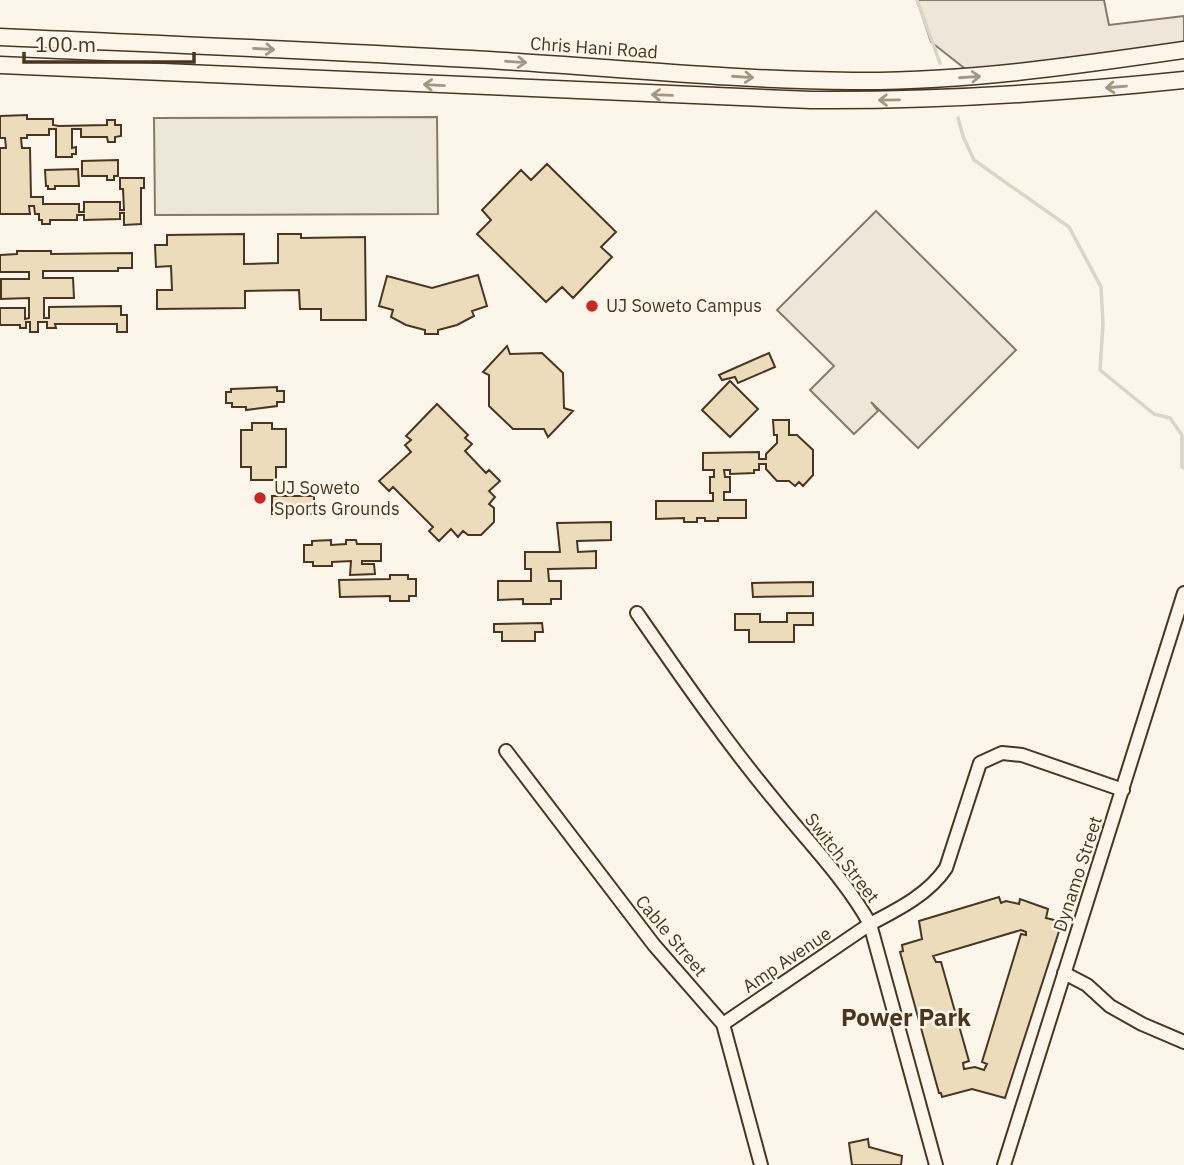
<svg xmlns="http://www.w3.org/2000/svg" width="1184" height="1165" font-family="'IBM Plex Sans',sans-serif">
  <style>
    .green { fill: #ede6d9; stroke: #887966; stroke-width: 2 }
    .parking { fill: #ede7d9; stroke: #887966; stroke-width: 2 }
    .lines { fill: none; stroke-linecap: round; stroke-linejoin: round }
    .stream { stroke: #dcd4c6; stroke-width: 3.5 }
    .building { fill: #ecdcbc; stroke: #4a3520; stroke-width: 2; fill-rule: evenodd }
    .minor-casing { stroke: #4a3520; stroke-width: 16 }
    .major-casing { stroke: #4a3520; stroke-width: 19 }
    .minor { stroke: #fbf6e9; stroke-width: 12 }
    .major { stroke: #fbf6e9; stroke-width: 16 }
    .oneway { stroke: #a29684 }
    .poi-dot { fill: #c62828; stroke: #fbf6e9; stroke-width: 2.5 }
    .labels { text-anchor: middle; stroke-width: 5; stroke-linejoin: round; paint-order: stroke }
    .street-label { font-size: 18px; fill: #4a3520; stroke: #fbf6e9 }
    .poi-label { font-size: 18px; fill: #4a3520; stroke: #fbf6e9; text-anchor: start }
    .district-label { font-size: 24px; font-weight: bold; fill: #4a3520; stroke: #fbf6e9 }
  </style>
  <rect width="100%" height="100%" fill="#fbf6e9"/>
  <path class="green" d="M 917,0 L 1104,0 L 1109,25 L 1184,16 L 1184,47 L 973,75 L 931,42 Z
    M 876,211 L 1016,350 L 918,448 L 871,402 L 878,411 L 854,434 L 810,390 L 834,366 L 777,310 Z"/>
  <path class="parking" d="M 437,117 L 438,214 L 155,215 L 154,118 Z"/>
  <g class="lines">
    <path class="stream" d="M 917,0 L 940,63
      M 958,118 L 963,136 L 974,160 L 1069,227 L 1101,287 L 1103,324 L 1100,370 L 1154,414 L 1170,418 L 1182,435 L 1182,467 L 1184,468"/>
  </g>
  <path class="building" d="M 27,115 L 27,119 L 53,119 L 53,125 L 59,126 L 107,125 L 107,120 L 115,120 L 115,125 L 121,125 L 121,136 L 115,137 L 115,142 L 108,142 L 107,137 L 81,137 L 81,129 L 72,129 L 72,148 L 76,147 L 76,154 L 72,154 L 72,157 L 56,157 L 56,129 L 49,129 L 49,135 L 27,135 L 27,138 L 21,138 L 22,148 L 30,148 L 31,197 L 43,197 L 43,204 L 79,204 L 79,212 L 84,212 L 84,202 L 120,202 L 120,210 L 124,210 L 123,189 L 120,189 L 120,178 L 144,178 L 144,188 L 141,188 L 141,224 L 124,225 L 124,213 L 120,213 L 120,219 L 84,220 L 84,215 L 77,215 L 77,220 L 50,220 L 50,224 L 42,224 L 42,220 L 39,220 L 39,214 L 35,214 L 34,206 L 29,206 L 30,214 L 0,214 L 0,148 L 6,148 L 5,138 L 0,138 L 0,116 Z
    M 118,160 L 118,176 L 114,176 L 114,180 L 107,180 L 107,176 L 82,176 L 82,161 Z
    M 547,164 L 616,232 L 601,247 L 612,257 L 573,298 L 562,287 L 546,302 L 477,234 L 491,220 L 482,210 L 521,170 L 531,180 Z
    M 78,169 L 79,186 L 55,186 L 55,189 L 48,189 L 48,186 L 46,186 L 45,170 Z
    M 244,234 L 244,264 L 278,263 L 278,234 L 301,234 L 301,238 L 365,237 L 366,320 L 321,320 L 321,309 L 300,309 L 299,290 L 245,291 L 245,308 L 157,309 L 157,290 L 172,290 L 171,266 L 156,267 L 155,245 L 167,245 L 167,235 Z
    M 17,251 L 51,251 L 51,254 L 132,253 L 132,268 L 118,268 L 118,271 L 43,271 L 43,278 L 73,278 L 74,298 L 44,298 L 44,318 L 49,318 L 49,307 L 121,306 L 121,315 L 127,315 L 127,332 L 117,332 L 117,324 L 55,324 L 56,328 L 47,328 L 47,322 L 38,322 L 38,332 L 30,332 L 30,322 L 26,322 L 26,328 L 20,328 L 20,325 L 0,325 L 0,308 L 25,308 L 25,319 L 29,318 L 29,298 L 1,299 L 1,279 L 29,279 L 29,272 L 0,272 L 0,255 L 17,254 Z
    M 478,275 L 487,306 L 472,311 L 474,316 L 457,325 L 438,330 L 438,334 L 425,334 L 425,330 L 406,325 L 391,317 L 393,310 L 379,306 L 387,276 L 432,288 Z
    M 507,346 L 510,354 L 542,353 L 563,373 L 564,408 L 573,411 L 548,437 L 544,429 L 513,429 L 489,406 L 489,375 L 483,372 Z
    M 769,353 L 775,367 L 738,383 L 735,377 L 722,380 L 719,375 Z
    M 730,381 L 758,409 L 730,437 L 702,410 Z
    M 277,387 L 277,391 L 284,391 L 284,402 L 277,402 L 277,406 L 246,410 L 246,407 L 232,407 L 232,403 L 226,403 L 226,392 L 231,392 L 231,389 Z
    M 437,404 L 468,435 L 465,438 L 472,444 L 465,451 L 486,473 L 489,470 L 500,481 L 489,491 L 495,497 L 489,504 L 494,508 L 494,522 L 481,535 L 468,535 L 463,531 L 458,537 L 451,529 L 439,541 L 429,531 L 433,527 L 393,487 L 389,491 L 379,481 L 411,452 L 405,445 L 411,440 L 406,436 Z
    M 773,420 L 789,420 L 789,435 L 797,435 L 813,450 L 813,475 L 803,486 L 799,482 L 795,486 L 789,481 L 777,481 L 766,469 L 766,464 L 759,464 L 759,470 L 754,470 L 754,473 L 730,474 L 730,470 L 724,470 L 725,477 L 730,477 L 730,492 L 724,492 L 724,500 L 746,500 L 746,518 L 718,518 L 718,521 L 705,521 L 705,518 L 697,518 L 697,522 L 684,522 L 684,518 L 656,519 L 656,501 L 713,501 L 713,493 L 710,493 L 710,477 L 714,477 L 714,470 L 703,470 L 703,453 L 759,452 L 759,459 L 766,459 L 766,454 L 777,443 L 777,435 L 774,435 Z
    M 252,423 L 272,423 L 272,429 L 286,429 L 286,467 L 276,467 L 276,480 L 251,480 L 251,467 L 241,467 L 241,430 L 252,430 Z
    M 272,496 L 314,496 L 314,514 L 272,514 Z
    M 611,522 L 611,540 L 577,541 L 578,552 L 596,551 L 596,568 L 548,569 L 549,581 L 561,581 L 561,599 L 551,599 L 551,604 L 523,604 L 523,599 L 498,600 L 498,581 L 531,581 L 531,569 L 525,569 L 525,552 L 560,552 L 557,523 Z
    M 331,540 L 331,545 L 346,544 L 346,540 L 356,540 L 357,544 L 381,544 L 381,561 L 362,561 L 362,564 L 374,564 L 375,574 L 350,575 L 351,561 L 332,562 L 332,566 L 313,566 L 313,562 L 304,562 L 304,545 L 312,545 L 312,541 Z
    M 390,575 L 408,575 L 408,579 L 416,579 L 416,596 L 409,596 L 409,601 L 390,601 L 390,596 L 340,597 L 339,580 L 390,579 Z
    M 813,582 L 813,596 L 753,597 L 752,583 Z
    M 787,613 L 813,613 L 813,625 L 794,625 L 794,642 L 749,642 L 749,630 L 735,630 L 735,614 L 760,614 L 760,622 L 787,622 Z
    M 542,623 L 543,632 L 535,632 L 535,641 L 502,641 L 502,632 L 494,632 L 494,624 Z
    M 999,897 L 1001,903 L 1006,901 L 1019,904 L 1020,899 L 1048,909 L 1046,918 L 1062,922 L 1005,1098 L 972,1089 L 942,1097 L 941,1093 L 939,1093 L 900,952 L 903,951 L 902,945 L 922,939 L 919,921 ZM 1021,930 L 1026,932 L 1026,935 L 1021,934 L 982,1062 L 987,1064 L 984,1070 L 975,1067 L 964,1069 L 963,1063 L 969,1061 L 941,962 L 936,962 L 933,956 Z
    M 868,1139 L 869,1147 L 902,1156 L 901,1165 L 852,1165 L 849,1143 Z"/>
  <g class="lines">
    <g class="minor-casing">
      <path id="minor" d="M 637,613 C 682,678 726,742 776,802 C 808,842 845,879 870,924 L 936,1165
        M 506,751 L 654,945 L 723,1024 L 761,1165
        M 1064,973 L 1087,985 L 1110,1006 L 1142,1024 L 1184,1042
        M 723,1024 L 870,924 C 897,910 929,894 946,868 L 980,763 L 1002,753 L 1022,755 L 1123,790
        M 1004,1165 L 1184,593"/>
    </g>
    <g class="major-casing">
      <path id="major" d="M 0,37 C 157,44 314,50 471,59 C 598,66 725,80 852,81 C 964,82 1074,66 1184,50
        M 0,65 L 811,100 C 936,101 1060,93 1184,80"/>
    </g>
    <use href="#minor" class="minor"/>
    <use href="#major" class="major"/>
  </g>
  <defs><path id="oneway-shaft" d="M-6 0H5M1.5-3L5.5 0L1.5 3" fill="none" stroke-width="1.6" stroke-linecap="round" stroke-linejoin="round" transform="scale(1.75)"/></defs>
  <g class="oneway">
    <use href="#oneway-shaft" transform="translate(264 49) rotate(3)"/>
    <use href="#oneway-shaft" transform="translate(516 62) rotate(4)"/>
    <use href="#oneway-shaft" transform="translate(743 77) rotate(4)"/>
    <use href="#oneway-shaft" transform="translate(970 77) rotate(-4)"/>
    <use href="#oneway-shaft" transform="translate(434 85) rotate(-177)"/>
    <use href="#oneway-shaft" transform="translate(1116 87) rotate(175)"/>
    <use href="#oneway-shaft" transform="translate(662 95) rotate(-178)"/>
    <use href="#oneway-shaft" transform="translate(889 100) rotate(179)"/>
  </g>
  <g class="poi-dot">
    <circle cx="592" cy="306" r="7"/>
    <circle cx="260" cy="498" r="7"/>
  </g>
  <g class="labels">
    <g class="street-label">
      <text transform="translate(594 48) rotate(4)" y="6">Chris Hani Road</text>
      <text transform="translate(842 858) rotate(52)" y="6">Switch Street</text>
      <text transform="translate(1078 874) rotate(-72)" y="6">Dynamo Street</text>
      <text transform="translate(671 936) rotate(50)" y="6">Cable Street</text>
      <text transform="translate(787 960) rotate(-34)" y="6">Amp Avenue</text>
    </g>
    <g class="poi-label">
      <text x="606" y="312">UJ Soweto Campus</text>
      <text x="274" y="494">UJ Soweto<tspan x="274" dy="21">Sports Grounds</tspan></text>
    </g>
    <g class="district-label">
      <text x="906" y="1026">Power Park</text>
    </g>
  </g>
  <path d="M24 52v10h170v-10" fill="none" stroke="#4a3520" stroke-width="3.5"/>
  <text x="35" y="52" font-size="21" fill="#4a3520" stroke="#fbf6e9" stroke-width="5" paint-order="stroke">100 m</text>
</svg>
